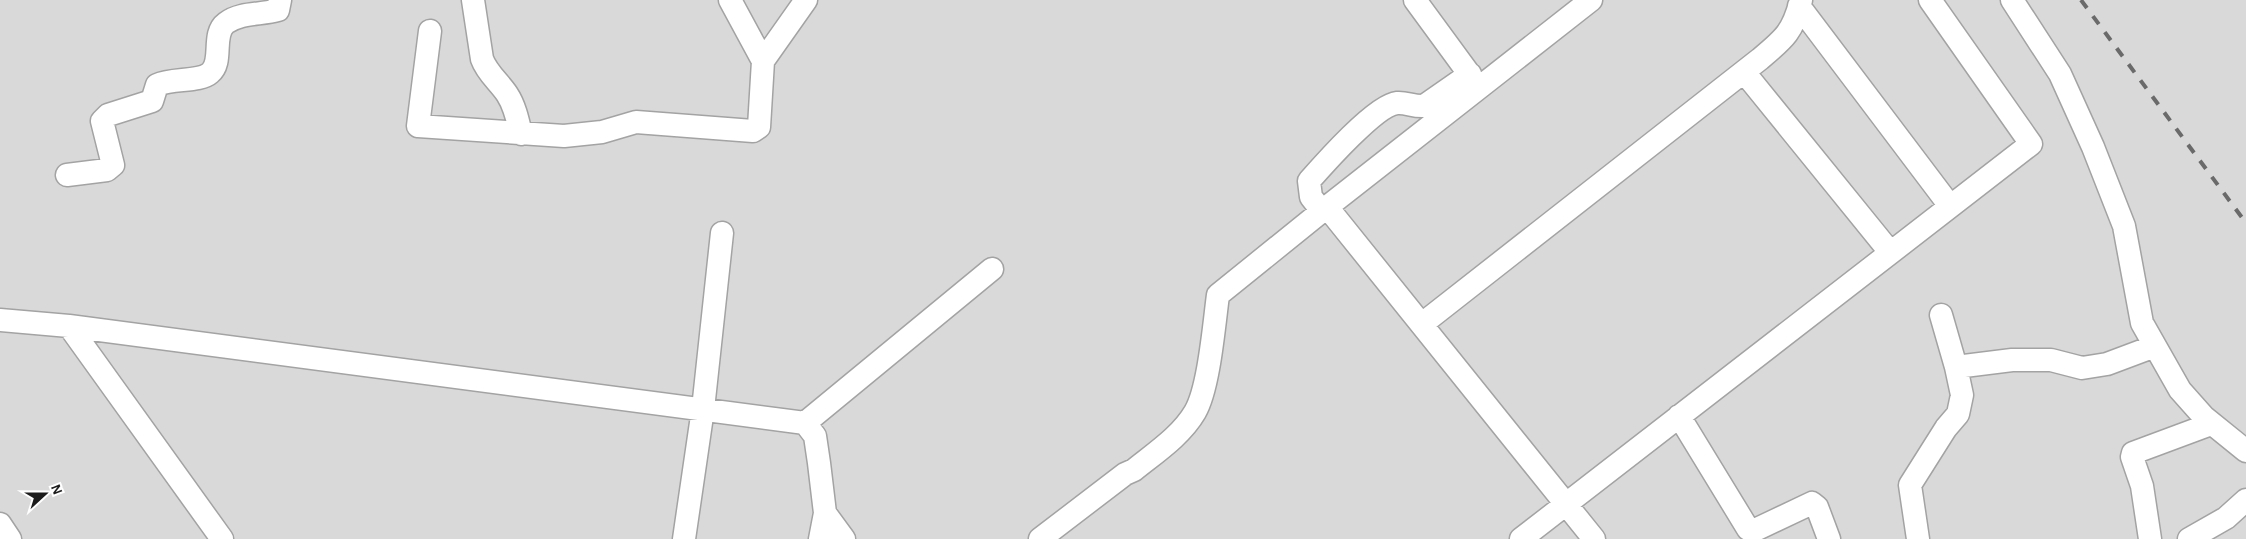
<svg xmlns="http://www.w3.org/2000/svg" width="2246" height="539" font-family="'Alegreya Sans',sans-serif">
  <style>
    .residential { fill: #dad9d9 }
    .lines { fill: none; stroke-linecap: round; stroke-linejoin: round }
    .minor-casing { stroke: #a3a3a3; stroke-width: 25 }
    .minor { stroke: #fff; stroke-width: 22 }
    .rail { stroke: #6a6a6a; stroke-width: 4; stroke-dasharray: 10 10; stroke-linecap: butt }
  </style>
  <rect width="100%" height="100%" fill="#eeeae0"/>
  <path class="residential" d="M 0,0 L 2246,0 L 2246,539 L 0,539 Z"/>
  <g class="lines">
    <g class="minor-casing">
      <path id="minor" d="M 473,0 L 482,59 C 487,73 499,82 507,94 C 515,106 518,121 521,134
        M 730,0 L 763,61
        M 1415,0 L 1478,86
        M 2012,0 L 2060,74 L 2093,147 L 2124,226 L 2142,323 L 2180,390 L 2204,417 L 2246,451
        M 1799,6 L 1950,206
        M 430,31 L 418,126 L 564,136 L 602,132 L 636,122 L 753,131 L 759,127 L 763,61 L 806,0
        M 1744,72 L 1890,252
        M 67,175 L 107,170 L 113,165 L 102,121 L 108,115 L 152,101 L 157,85 C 172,78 200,82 210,73 C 224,62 211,34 226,23 C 241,12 261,15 278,10 L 280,0
        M 1327,207 L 1594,539
        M 1322,211 L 1311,197 L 1309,181 C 1324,164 1376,105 1397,103 C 1406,102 1414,107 1424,106 L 1470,74
        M 0,320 L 69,326 L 805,423 L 815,436 L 819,463 L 825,513 L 820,539
        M 1422,324 L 1760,59 C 1784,39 1793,32 1801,0
        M 69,326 L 222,539
        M 1956,367 L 2012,360 L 2051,360 L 2082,368 L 2107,364 L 2155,346
        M 1679,416 L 1748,529 L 1755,530 L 1812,503 L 1817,507 L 1829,539
        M 805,423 L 992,269
        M 825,513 L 844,539
        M 0,524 L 10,539
        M 684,539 L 703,409 L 722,233
        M 1040,539 L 1125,474 L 1134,470 C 1155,453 1181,436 1195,412 C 1209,388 1214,325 1218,295 L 1327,207 L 1591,0
        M 1521,539 L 2031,144 L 1930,0
        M 1918,539 L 1910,485 L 1946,428 L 1958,414 L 1962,395 L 1956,367 L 1941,315
        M 2150,539 L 2142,486 L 2132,457 L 2133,453 L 2211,424
        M 2189,539 L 2226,518 L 2246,500"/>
    </g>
    <use href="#minor" class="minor"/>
    <path class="rail" d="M 2081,0 L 2246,223"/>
  </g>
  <g transform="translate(45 494) rotate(69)" stroke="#ffffff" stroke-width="4" paint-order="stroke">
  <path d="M0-4L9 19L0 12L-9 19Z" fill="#1c1c1c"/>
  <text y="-8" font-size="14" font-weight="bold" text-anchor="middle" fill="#1c1c1c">N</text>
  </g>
</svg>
